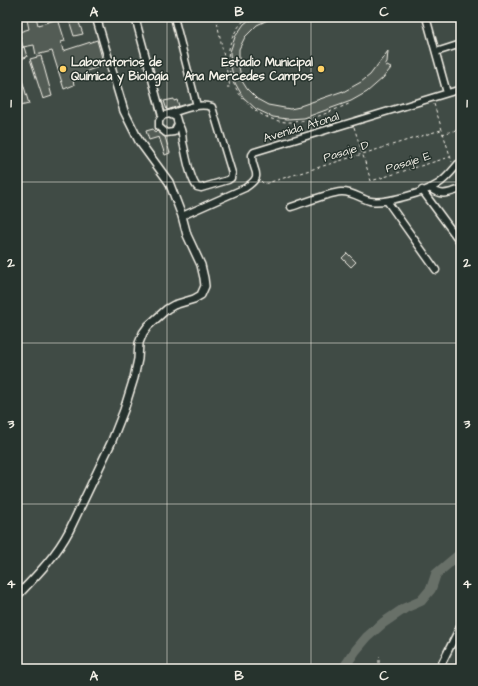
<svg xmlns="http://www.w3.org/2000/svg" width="478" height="686" font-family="'Architects Daughter',sans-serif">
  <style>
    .green { fill: #414b45; stroke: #9a9e96 }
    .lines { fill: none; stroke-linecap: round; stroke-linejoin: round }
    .river { stroke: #676f68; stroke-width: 10 }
    .building { fill: #525c55; stroke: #f4f1e8 }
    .minor-casing { stroke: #f4f1e8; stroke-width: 9 }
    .tertiary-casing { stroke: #f4f1e8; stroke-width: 10 }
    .path { stroke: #f4f1e8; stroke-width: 1; stroke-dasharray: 3 3; stroke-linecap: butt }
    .minor { stroke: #26332d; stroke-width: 6 }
    .tertiary { stroke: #26332d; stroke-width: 7 }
    .grid { fill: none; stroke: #f4f1e8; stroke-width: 1; stroke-opacity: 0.55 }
    .poi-dot { fill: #ffd166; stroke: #26332d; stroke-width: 1.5 }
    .labels { text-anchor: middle; stroke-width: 3; stroke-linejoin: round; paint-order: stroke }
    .poi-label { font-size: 12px; font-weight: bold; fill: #f4f1e8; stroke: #26332d; text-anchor: start }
    .street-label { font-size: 12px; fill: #f4f1e8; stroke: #26332d }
    .neatline { fill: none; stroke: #f4f1e8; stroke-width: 1.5 }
    .grid-label { font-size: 13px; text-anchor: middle; font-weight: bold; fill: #f4f1e8 }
  </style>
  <rect width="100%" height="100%" fill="#26332d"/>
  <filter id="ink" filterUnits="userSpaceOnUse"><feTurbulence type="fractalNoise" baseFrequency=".025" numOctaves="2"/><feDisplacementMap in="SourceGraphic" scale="8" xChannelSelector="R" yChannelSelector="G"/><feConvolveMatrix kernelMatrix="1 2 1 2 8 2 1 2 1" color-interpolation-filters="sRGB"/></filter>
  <g filter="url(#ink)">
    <path class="green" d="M 17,17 L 461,17 L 461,669 L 17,669 Z"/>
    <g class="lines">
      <path class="river" d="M 343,669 L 356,650 L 367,637 L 383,623 L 405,608 L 421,601 L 431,589 L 436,574 L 461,553"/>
    </g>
    <path class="building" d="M 36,17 L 38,25 L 58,19 L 65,41 L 61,42 L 63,51 L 97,40 L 104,65 L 87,71 L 88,75 L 73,80 L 74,85 L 64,89 L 52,51 L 36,55 L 34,45 L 23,47 L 19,32 L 29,29 L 27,20 Z
      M 68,17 L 77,17 L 83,34 L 74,36 Z
      M 256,17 L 274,17 L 257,25 L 245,37 L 239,49 L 239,67 L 242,81 L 247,89 L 257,99 L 268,105 L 290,109 L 300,107 L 300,106 L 343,91 L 343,92 L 361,82 L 370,75 L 388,51 L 387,62 L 385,65 L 391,68 L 383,78 L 367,92 L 351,101 L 304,118 L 287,119 L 273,117 L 256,109 L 243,97 L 235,83 L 231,67 L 230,52 L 235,37 L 244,24 L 249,20 L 250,21 Z
      M 24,47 L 27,57 L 17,60 L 17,49 Z
      M 41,56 L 52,96 L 43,99 L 30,59 Z
      M 17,66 L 18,66 L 29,104 L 20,106 L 17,97 Z
      M 174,99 L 174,101 L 177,100 L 179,106 L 167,110 L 164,101 Z
      M 153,129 L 155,133 L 157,131 L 165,137 L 170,153 L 165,155 L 159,137 L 149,140 L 146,131 Z
      M 347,253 L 356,262 L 351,267 L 342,258 Z"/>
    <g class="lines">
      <g class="minor-casing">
        <path id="minor" d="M 135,17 L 162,116 L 159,121 L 159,127 L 166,133 L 174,132 L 178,124 L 176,117 L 169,114 L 162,116
          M 174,17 L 197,106
          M 426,17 L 447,93
          M 436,52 L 461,44
          M 169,114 C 182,110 199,102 212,107 L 232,173 L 231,178 L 228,180 L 201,188 L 197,187 C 189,177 186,154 183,142 C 182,135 183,130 178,124
          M 430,188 C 440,197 449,193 461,189
          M 422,190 L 461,243
          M 387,201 L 436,270
          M 291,207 C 304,203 328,193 341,192 C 352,191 361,199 370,201 C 385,204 426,192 438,184 C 446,179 452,171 458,164 L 461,163
          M 182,216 L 245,188 C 266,174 251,172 252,155 L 254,152 L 461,89
          M 439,669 L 461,625"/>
      </g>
      <g class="tertiary-casing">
        <path id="tertiary" d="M 17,596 C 36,576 56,556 69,531 L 111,443 L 124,410 L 134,378 L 138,359 L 139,343 L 143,333 L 148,326 L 167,309 L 174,305 L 194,299 L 201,295 L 205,286 L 204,278 L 201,265 L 187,235 L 182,216 L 169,182 L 139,141 L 124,111 L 96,17"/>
      </g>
      <path class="path" d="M 216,17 L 230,87 L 227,87
        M 248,17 C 209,49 232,111 279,121 C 302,126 328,112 349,104
        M 434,104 L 452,162
        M 354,127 L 371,181 L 450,157
        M 442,134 L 461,129
        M 261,181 L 264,184 L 441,130
        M 379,669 L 379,656"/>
      <use href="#minor" class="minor"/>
      <use href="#tertiary" class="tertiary"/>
    </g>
  </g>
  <path class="grid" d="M 167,17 L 167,669M 311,17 L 311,669M 17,182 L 461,182M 17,343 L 461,343M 17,504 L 461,504"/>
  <g class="poi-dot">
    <circle cx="63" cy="69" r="4"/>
    <circle cx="321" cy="69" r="4"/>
  </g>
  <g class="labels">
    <g class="poi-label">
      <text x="71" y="66">Laboratorios de<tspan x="71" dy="14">Química y Biología</tspan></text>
      <text x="313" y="66" text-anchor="end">Estadio Municipal<tspan x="313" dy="14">Ana Mercedes Campos</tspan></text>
    </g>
    <g class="street-label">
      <text transform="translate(301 127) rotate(-17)" y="4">Avenida Atonal</text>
      <text transform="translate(346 151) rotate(-17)" y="4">Pasaje D</text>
      <text transform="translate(408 162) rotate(-17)" y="4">Pasaje E</text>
    </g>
  </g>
  <rect width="478" height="686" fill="none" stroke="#26332d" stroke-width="44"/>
  <rect x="22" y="22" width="434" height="642" class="neatline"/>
  <g class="grid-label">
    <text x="94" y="16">A</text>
    <text x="239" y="16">B</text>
    <text x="384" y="16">C</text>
    <text x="11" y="107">1</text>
    <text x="467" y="107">1</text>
    <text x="11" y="267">2</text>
    <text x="467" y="267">2</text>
    <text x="11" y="428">3</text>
    <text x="467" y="428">3</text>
    <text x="11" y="588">4</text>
    <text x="467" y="588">4</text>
    <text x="94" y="680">A</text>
    <text x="239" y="680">B</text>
    <text x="384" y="680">C</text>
  </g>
</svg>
